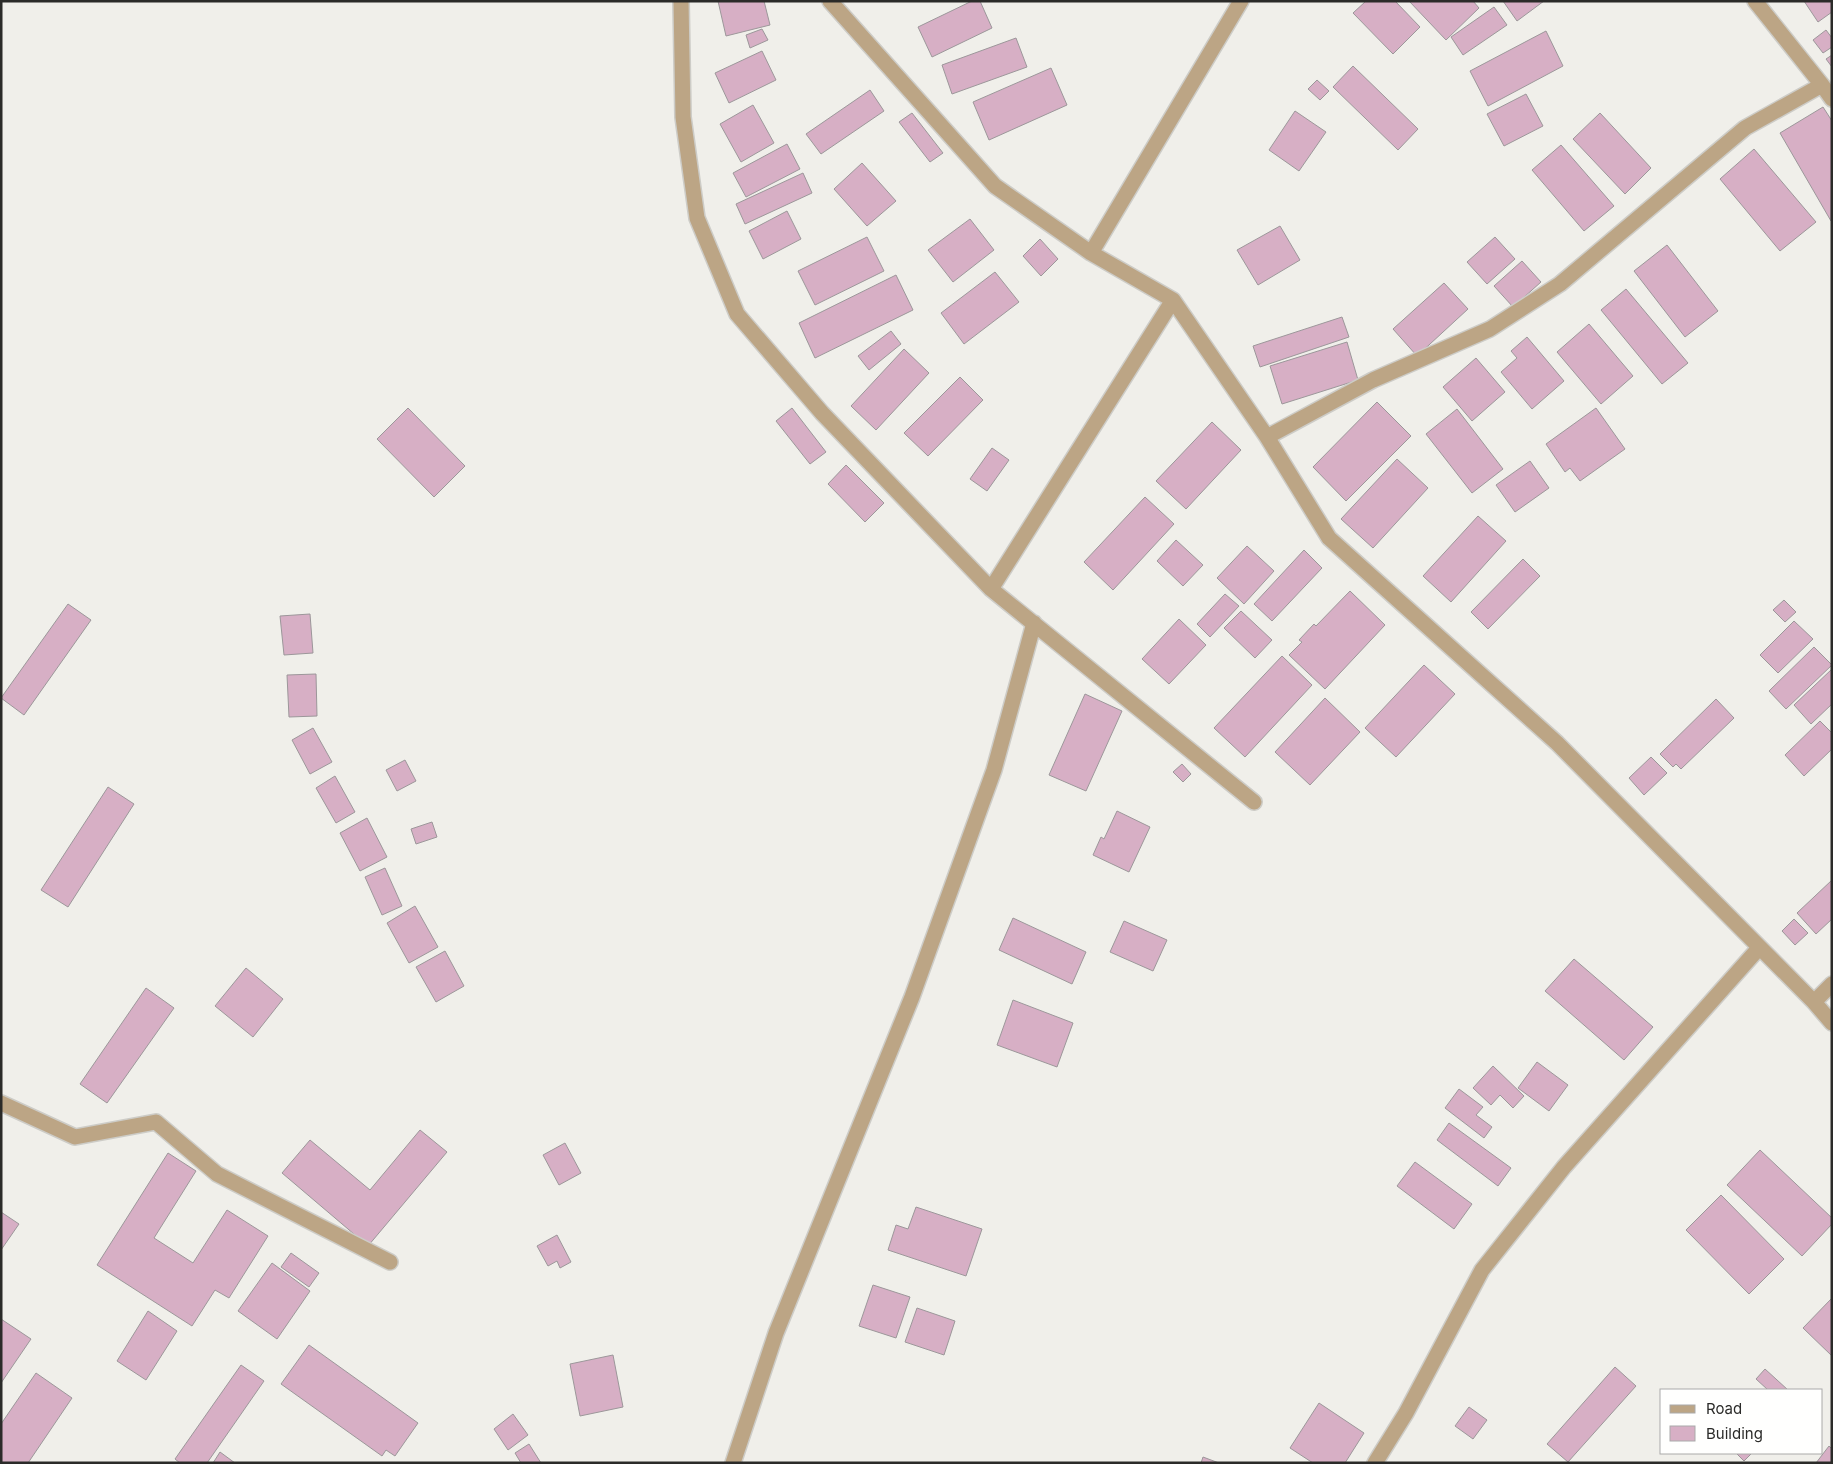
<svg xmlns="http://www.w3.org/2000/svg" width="1833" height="1464" font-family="Inter,sans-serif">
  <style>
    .building { fill: #d7afc5; stroke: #9c979a }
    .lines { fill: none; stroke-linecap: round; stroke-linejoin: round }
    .minor-casing { stroke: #cdccc7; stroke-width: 18 }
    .minor { stroke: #bca585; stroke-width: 15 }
  </style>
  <rect width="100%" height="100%" fill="#f0efea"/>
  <path class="building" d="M 718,1 L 764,1 L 770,25 L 726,36 Z
    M 972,1 L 980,1 L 992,28 L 932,57 L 918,27 Z
    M 1366,1 L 1395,1 L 1420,27 L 1393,54 L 1353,13 Z
    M 1409,1 L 1473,1 L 1479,8 L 1446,40 Z
    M 1503,1 L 1544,1 L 1517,21 Z
    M 1804,1 L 1832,1 L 1832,12 L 1818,22 Z
    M 1494,7 L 1507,25 L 1463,55 L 1451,37 Z
    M 762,29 L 768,40 L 750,48 L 746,35 Z
    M 1826,30 L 1832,38 L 1832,47 L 1823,53 L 1813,40 Z
    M 1546,31 L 1563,66 L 1488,106 L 1470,71 Z
    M 1016,38 L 1027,67 L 952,94 L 942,65 Z
    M 762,51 L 776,80 L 729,103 L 715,73 Z
    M 1832,55 L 1832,67 L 1826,59 Z
    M 1353,66 L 1418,129 L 1398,150 L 1333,87 Z
    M 1051,68 L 1067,105 L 989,140 L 973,102 Z
    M 1317,80 L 1329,91 L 1320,100 L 1308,89 Z
    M 870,90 L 884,111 L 821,154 L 806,134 Z
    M 1526,94 L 1543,126 L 1504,146 L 1487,114 Z
    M 753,105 L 774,143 L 741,162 L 720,124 Z
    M 1823,107 L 1832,121 L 1831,221 L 1780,133 Z
    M 1295,111 L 1326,132 L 1299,171 L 1269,150 Z
    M 912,113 L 943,153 L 930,162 L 899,122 Z
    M 1600,113 L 1651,168 L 1625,194 L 1573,139 Z
    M 787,144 L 800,169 L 746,197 L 733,173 Z
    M 1561,145 L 1614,206 L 1584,231 L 1532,170 Z
    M 1754,149 L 1816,222 L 1780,251 L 1720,179 Z
    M 862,163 L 896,201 L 867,226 L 834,189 Z
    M 803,173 L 812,193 L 745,224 L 736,204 Z
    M 787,211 L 801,239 L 763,259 L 749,231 Z
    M 970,219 L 994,250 L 953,282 L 928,250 Z
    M 1280,226 L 1300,260 L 1258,285 L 1237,250 Z
    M 867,237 L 884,271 L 815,305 L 798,271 Z
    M 1495,237 L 1515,259 L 1487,284 L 1467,262 Z
    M 1040,239 L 1058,259 L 1041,276 L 1023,256 Z
    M 1667,245 L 1718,311 L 1685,337 L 1634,271 Z
    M 1522,261 L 1541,282 L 1513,307 L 1494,286 Z
    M 995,272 L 1019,302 L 964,344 L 941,313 Z
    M 896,275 L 913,310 L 815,358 L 799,323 Z
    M 1444,283 L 1468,309 L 1417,356 L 1393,329 Z
    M 1626,289 L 1688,363 L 1662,384 L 1601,310 Z
    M 1342,317 L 1349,337 L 1260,367 L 1253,346 Z
    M 1589,324 L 1633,376 L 1601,404 L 1557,352 Z
    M 891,331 L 901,344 L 869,370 L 858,356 Z
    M 1527,337 L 1564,381 L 1532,409 L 1501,372 L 1517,358 L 1511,351 Z
    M 1347,342 L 1358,380 L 1282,404 L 1270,366 Z
    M 904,349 L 929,373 L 876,430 L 851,406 Z
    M 1476,358 L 1505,392 L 1472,421 L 1443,387 Z
    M 960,377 L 983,400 L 928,456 L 904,433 Z
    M 1377,402 L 1411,436 L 1346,501 L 1313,467 Z
    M 408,408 L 465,466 L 434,497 L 377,439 Z
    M 792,408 L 826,452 L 810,464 L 776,421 Z
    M 1596,408 L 1625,449 L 1580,481 L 1570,468 L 1565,472 L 1546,444 Z
    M 1457,409 L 1503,469 L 1472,493 L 1426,434 Z
    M 1212,422 L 1241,450 L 1186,509 L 1156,481 Z
    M 992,448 L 1009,460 L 987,491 L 970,479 Z
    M 1397,459 L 1428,488 L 1373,548 L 1341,519 Z
    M 1530,461 L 1549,488 L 1515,512 L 1496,485 Z
    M 846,465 L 884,503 L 865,522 L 828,484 Z
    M 1145,497 L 1174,524 L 1113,590 L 1084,562 Z
    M 1478,516 L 1506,541 L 1451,602 L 1423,576 Z
    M 1176,540 L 1203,565 L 1183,586 L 1157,561 Z
    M 1247,546 L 1274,571 L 1244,604 L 1217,578 Z
    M 1304,550 L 1322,568 L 1272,621 L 1254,604 Z
    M 1523,559 L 1540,576 L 1488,629 L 1471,612 Z
    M 1350,591 L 1385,625 L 1325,689 L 1289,655 L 1302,642 L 1299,640 L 1314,624 L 1316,626 Z
    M 1225,594 L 1239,606 L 1210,637 L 1197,624 Z
    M 1784,600 L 1796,612 L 1785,622 L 1773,610 Z
    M 68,604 L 91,620 L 24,715 L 1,698 Z
    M 1241,611 L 1272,640 L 1255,658 L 1224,628 Z
    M 310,614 L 313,653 L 284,655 L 280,616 Z
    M 1179,619 L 1206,645 L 1169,684 L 1142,659 Z
    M 1794,621 L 1813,639 L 1778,673 L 1760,655 Z
    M 1814,647 L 1832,665 L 1786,709 L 1769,691 Z
    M 1282,656 L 1312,685 L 1245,757 L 1214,728 Z
    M 1424,665 L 1455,694 L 1396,757 L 1365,728 Z
    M 1832,669 L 1832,704 L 1811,724 L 1794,705 Z
    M 316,674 L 317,716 L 289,717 L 287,675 Z
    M 1085,694 L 1122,711 L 1086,791 L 1049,775 Z
    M 1325,698 L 1360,732 L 1310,785 L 1275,752 Z
    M 1716,699 L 1734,718 L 1681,769 L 1676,764 L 1673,767 L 1660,754 Z
    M 1820,721 L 1832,733 L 1832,749 L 1804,776 L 1785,755 Z
    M 313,728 L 332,762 L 310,774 L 292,740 Z
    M 1651,757 L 1667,773 L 1644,795 L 1629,778 Z
    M 405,760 L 416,781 L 397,791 L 386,770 Z
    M 1182,764 L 1191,774 L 1183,782 L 1173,772 Z
    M 335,776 L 355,812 L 336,823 L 316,788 Z
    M 108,787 L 134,804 L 68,907 L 41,890 Z
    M 1117,811 L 1150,827 L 1129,872 L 1093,855 L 1101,837 L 1104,839 Z
    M 367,818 L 387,857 L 360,871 L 340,833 Z
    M 432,822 L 437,837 L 416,844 L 411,829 Z
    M 385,868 L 402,906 L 382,915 L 365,877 Z
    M 1832,880 L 1832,919 L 1816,934 L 1797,913 Z
    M 415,906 L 438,947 L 409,963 L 387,923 Z
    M 1013,918 L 1086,952 L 1072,984 L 999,950 Z
    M 1794,919 L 1808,933 L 1795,945 L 1782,931 Z
    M 1124,921 L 1167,940 L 1153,971 L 1110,952 Z
    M 445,951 L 464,986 L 436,1002 L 416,967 Z
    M 1574,959 L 1653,1027 L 1624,1060 L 1545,991 Z
    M 246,968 L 283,999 L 253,1037 L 215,1006 Z
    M 146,988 L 174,1008 L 107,1103 L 80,1084 Z
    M 1013,1000 L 1073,1023 L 1057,1067 L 997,1045 Z
    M 1537,1062 L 1568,1085 L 1549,1111 L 1518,1088 Z
    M 1493,1066 L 1524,1096 L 1513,1108 L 1500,1095 L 1491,1105 L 1473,1088 Z
    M 1459,1089 L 1483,1107 L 1476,1115 L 1492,1127 L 1484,1138 L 1445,1108 Z
    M 1449,1123 L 1511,1168 L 1498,1186 L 1437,1140 Z
    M 420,1130 L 447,1152 L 368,1246 L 282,1173 L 310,1140 L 370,1190 Z
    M 565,1143 L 581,1173 L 559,1185 L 543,1155 Z
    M 1760,1150 L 1832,1218 L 1832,1224 L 1802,1256 L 1727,1185 Z
    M 168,1153 L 196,1171 L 154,1238 L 193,1263 L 227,1210 L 268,1236 L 229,1298 L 215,1290 L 192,1326 L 97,1265 Z
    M 1415,1162 L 1472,1204 L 1454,1229 L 1397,1186 Z
    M 1721,1195 L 1784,1259 L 1749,1294 L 1686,1230 Z
    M 916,1207 L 982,1229 L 966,1276 L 888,1250 L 896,1225 L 908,1229 Z
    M 1,1212 L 19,1224 L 1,1250 Z
    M 557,1235 L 571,1262 L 560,1268 L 557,1261 L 548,1266 L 537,1246 Z
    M 291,1253 L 319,1273 L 309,1287 L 281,1267 Z
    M 272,1263 L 310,1291 L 277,1339 L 238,1311 Z
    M 873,1285 L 910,1297 L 896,1338 L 859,1326 Z
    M 1832,1298 L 1832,1356 L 1803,1328 Z
    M 917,1308 L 955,1321 L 944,1355 L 905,1342 Z
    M 148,1311 L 177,1331 L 146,1380 L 117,1361 Z
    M 1,1319 L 31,1339 L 1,1383 Z
    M 309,1345 L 418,1423 L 395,1456 L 386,1450 L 382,1456 L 281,1384 Z
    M 613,1355 L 623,1407 L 580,1416 L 570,1364 Z
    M 241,1365 L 264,1381 L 207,1463 L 180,1463 L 175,1459 Z
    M 1615,1367 L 1636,1386 L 1568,1462 L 1547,1444 Z
    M 1765,1369 L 1788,1390 L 1768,1390 L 1756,1379 Z
    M 36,1373 L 72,1398 L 28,1463 L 1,1463 L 1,1424 Z
    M 1319,1403 L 1364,1433 L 1345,1463 L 1313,1463 L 1290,1448 Z
    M 1469,1407 L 1487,1420 L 1473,1439 L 1455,1426 Z
    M 513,1414 L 528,1435 L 508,1450 L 494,1429 Z
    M 529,1444 L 541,1463 L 521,1463 L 515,1453 Z
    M 1829,1446 L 1832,1449 L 1832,1463 L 1816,1463 Z
    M 220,1452 L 235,1463 L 213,1463 Z
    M 1736,1453 L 1752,1453 L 1744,1461 Z
    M 1203,1457 L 1219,1463 L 1201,1463 Z"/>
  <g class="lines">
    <g class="minor-casing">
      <path id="minor" d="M 681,1 L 683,117 L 697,218 L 737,314 L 822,413 L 991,589 L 1254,802
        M 830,1 L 995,186 L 1091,253 L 1173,300 L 1267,437 L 1329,538 L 1557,743 L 1814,1002
        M 1755,1 L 1822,85 L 1832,99
        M 1091,253 L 1241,1
        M 1267,437 L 1373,380 L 1490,329 L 1560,284 L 1745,128 L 1822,85
        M 991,589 L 1173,300
        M 1832,984 L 1814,1002 L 1832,1023
        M 1,1103 L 75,1137 L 156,1122 L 217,1174 L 390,1262
        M 733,1463 L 776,1333 L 912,997 L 994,770 L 1034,623
        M 1375,1463 L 1406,1413 L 1482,1270 L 1564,1167 L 1759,948"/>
    </g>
    <use href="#minor" class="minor"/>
  </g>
  <rect width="1833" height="1464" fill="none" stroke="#2b2b29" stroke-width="5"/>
  <rect x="1660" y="1389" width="162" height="65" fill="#fffffe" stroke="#aaaaa9"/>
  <rect x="1670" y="1405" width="25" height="8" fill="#bca585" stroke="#aaaaa9"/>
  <text x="1706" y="1414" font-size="15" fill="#2b2b29">Road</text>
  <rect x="1670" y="1426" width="25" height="15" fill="#d7afc5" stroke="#aaaaa9"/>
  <text x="1706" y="1439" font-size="15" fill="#2b2b29">Building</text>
</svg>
